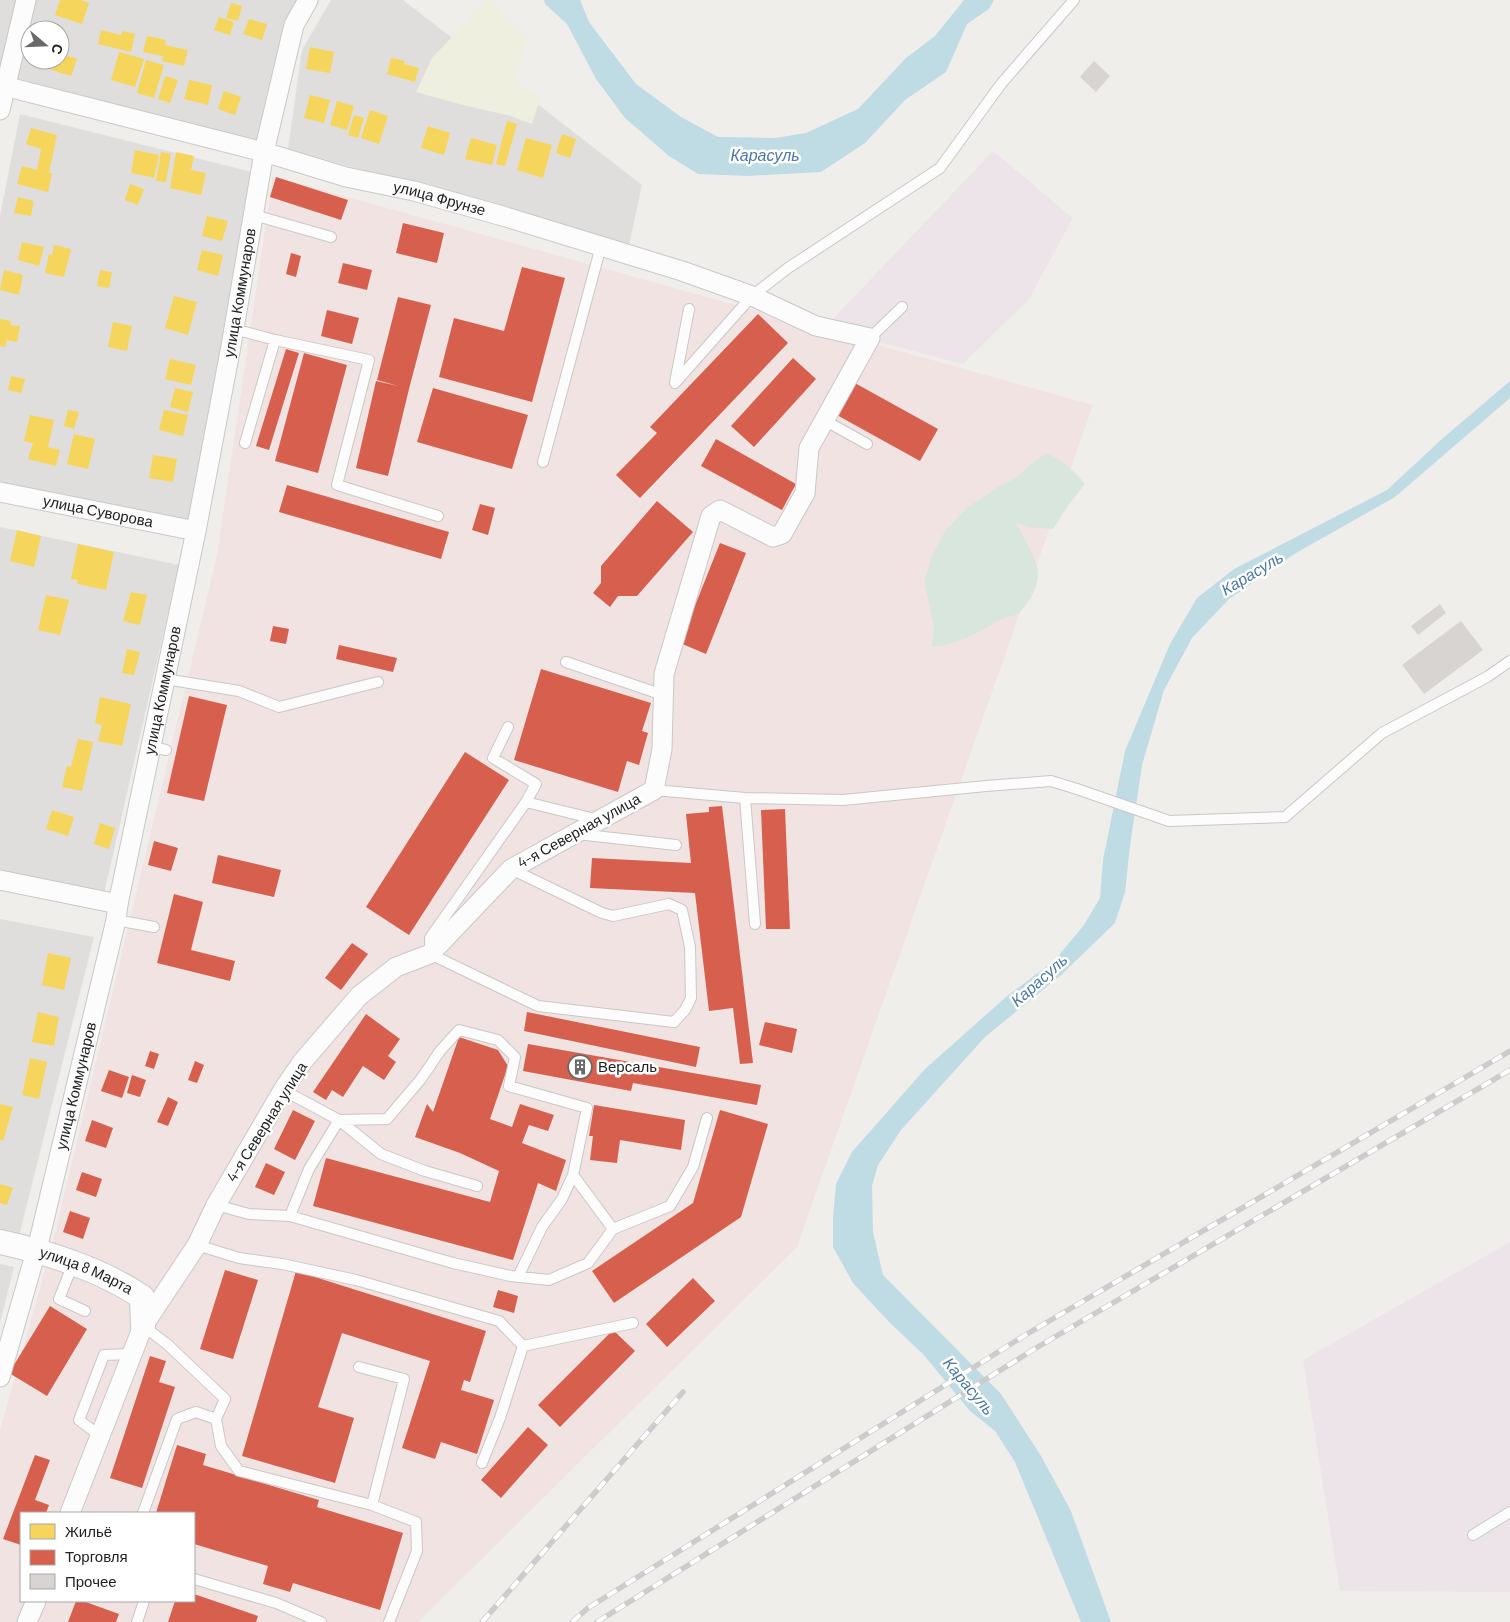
<svg xmlns="http://www.w3.org/2000/svg" width="1510" height="1622" font-family="Barlow,sans-serif">
  <style>
    .residential { fill: #dfdedc; fill-rule: evenodd }
    .commercial { fill: #f1e3e1; fill-rule: evenodd }
    .industrial { fill: #ede4e9 }
    .farmland { fill: #efefdf }
    .wetland { fill: #d9e6de }
    .water { fill: #bfdbe3 }
    .homes { fill: #f6d55c }
    .shops { fill: #d6604d }
    .building { fill: #d7d4d2 }
    .lines { fill: none; stroke-linecap: round; stroke-linejoin: round }
    .service-casing { stroke: #c9c8c7; stroke-width: 12 }
    .minor-casing { stroke: #c9c8c7; stroke-width: 21 }
    .tertiary-casing { stroke: #c9c8c7; stroke-width: 26 }
    .service { stroke: #fdfcfc; stroke-width: 10 }
    .minor { stroke: #fdfcfc; stroke-width: 19 }
    .tertiary { stroke: #fdfcfc; stroke-width: 24 }
    .rail-casing { stroke: #ccc; stroke-width: 5.5 }
    .rail { stroke: #fff; stroke-width: 4; stroke-dasharray: 11; stroke-linecap: butt }
    .labels { text-anchor: middle; stroke-width: 5; stroke-linejoin: round; paint-order: stroke }
    .street-label { font-size: 15px; fill: #222; stroke: #fff }
    .poi-label { font-size: 15px; fill: #222; stroke: #fff; text-anchor: start }
    .water-label { font-size: 16px; font-style: italic; fill: #4a7aab; stroke: #fff }
  </style>
  <rect width="100%" height="100%" fill="#f0eeeb"/>
  <path class="residential" d="M 0,0 L 20,0 L 0,77 Z
    M 35,0 L 299,0 L 257,144 L 13,77 ZM 30,30 L 60,30 L 60,60 L 30,60 Z
    M 331,0 L 403,0 L 642,185 L 629,245 L 288,149 L 302,50 Z
    M 20,114 L 252,172 L 189,522 L 0,484 L 0,216 Z
    M 0,527 L 179,565 L 104,894 L 0,874 Z
    M 0,919 L 94,937 L 18,1240 L 0,1236 Z
    M 0,1264 L 14,1267 L 0,1323 Z"/>
  <path class="commercial" d="M 273,176 L 1093,405 L 797,1247 L 418,1622 L 0,1622 L 0,1430 L 53,1242 L 217,555 ZM 21,1513 L 194,1513 L 194,1601 L 21,1601 Z"/>
  <path class="industrial" d="M 993,151 L 1073,218 L 1029,299 L 963,364 L 875,341 L 828,324 Z
    M 1510,1242 L 1510,1592 L 1340,1591 L 1303,1360 Z"/>
  <path class="farmland" d="M 487,0 L 491,0 L 504,19 L 527,40 L 515,82 L 541,96 L 532,124 L 507,115 L 463,105 L 416,92 L 432,58 Z"/>
  <path class="wetland" d="M 1046,453 C 1062,460 1074,470 1085,484 L 1070,503 L 1053,529 L 1027,527 L 1016,522 C 1022,536 1038,559 1038,574 C 1038,587 1029,603 1020,612 C 1016,616 1008,617 1002,619 C 978,632 961,644 932,647 L 934,627 L 924,581 L 932,556 L 945,531 L 967,508 L 998,487 L 1016,478 L 1025,469 Z"/>
  <path class="water" d="M 544,0 L 580,0 L 589,22 L 636,84 L 681,117 L 718,137 L 775,138 L 806,133 L 858,109 L 906,58 L 935,36 L 964,0 L 994,0 L 989,9 L 967,24 L 946,72 L 905,100 L 865,143 L 821,172 L 748,176 L 698,174 L 669,156 L 625,118 L 596,79 L 567,24 L 545,4 Z
    M 1510,381 L 1510,398 L 1395,497 L 1296,553 L 1229,599 L 1192,638 L 1164,690 L 1142,765 L 1130,846 L 1125,892 L 1115,923 L 1061,975 L 985,1037 L 901,1130 L 878,1165 L 872,1186 L 873,1232 L 883,1275 L 1001,1394 L 1041,1456 L 1071,1511 L 1111,1622 L 1081,1622 L 1015,1462 L 995,1431 L 970,1411 L 923,1354 L 889,1322 L 853,1283 L 833,1247 L 833,1218 L 836,1184 L 852,1152 L 925,1069 L 1006,997 L 1054,961 L 1084,925 L 1100,898 L 1103,860 L 1125,751 L 1170,644 L 1197,598 L 1234,569 L 1387,490 L 1442,439 Z"/>
  <path class="homes" d="M 60,0 L 81,0 L 89,3 L 82,24 L 55,15 Z
    M 231,3 L 242,6 L 238,21 L 226,18 Z
    M 219,17 L 234,22 L 230,35 L 214,30 Z
    M 249,19 L 267,24 L 262,40 L 243,34 Z
    M 101,30 L 121,35 L 122,31 L 135,34 L 131,52 L 98,44 Z
    M 147,36 L 166,40 L 165,45 L 188,50 L 184,66 L 162,61 L 163,56 L 143,52 Z
    M 310,47 L 334,52 L 330,73 L 306,69 Z
    M 119,52 L 144,59 L 135,87 L 111,80 Z
    M 60,53 L 77,59 L 71,76 L 49,69 L 52,60 L 60,60 Z
    M 391,58 L 405,61 L 404,64 L 419,68 L 415,82 L 387,74 Z
    M 146,60 L 164,65 L 154,98 L 137,93 Z
    M 165,76 L 178,80 L 170,103 L 158,99 Z
    M 189,80 L 212,85 L 208,105 L 184,99 Z
    M 224,91 L 241,97 L 235,115 L 218,109 Z
    M 310,95 L 330,100 L 324,123 L 304,118 Z
    M 337,101 L 354,106 L 347,130 L 330,125 Z
    M 370,110 L 388,116 L 379,144 L 361,138 Z
    M 354,115 L 364,118 L 358,138 L 348,135 Z
    M 507,121 L 517,124 L 505,166 L 496,164 Z
    M 428,126 L 450,133 L 444,155 L 421,148 Z
    M 31,128 L 57,135 L 49,173 L 52,173 L 48,192 L 17,184 L 22,166 L 37,170 L 41,149 L 26,144 Z
    M 562,134 L 576,139 L 570,158 L 556,153 Z
    M 471,138 L 497,145 L 492,165 L 465,159 Z
    M 526,138 L 552,145 L 543,178 L 517,170 Z
    M 135,150 L 159,155 L 154,178 L 131,173 Z
    M 161,152 L 171,154 L 166,182 L 156,181 Z
    M 176,152 L 194,156 L 191,170 L 206,173 L 201,195 L 170,188 Z
    M 130,184 L 144,189 L 138,205 L 125,200 Z
    M 18,197 L 34,201 L 31,216 L 14,213 Z
    M 207,216 L 228,221 L 222,241 L 202,236 Z
    M 22,242 L 44,247 L 39,266 L 18,260 Z
    M 54,245 L 71,249 L 64,277 L 45,273 L 49,254 L 52,255 Z
    M 202,250 L 223,255 L 218,276 L 197,270 Z
    M 4,270 L 23,275 L 19,295 L 0,290 Z
    M 100,270 L 112,272 L 109,288 L 97,286 Z
    M 174,296 L 197,302 L 188,335 L 165,328 Z
    M 0,319 L 11,321 L 10,325 L 20,326 L 17,342 L 7,340 L 5,347 L 0,346 Z
    M 113,322 L 132,326 L 127,351 L 108,347 Z
    M 170,359 L 196,365 L 191,385 L 165,379 Z
    M 11,376 L 25,379 L 21,393 L 8,390 Z
    M 175,388 L 193,392 L 188,412 L 170,407 Z
    M 68,410 L 79,412 L 74,429 L 64,426 Z
    M 164,410 L 188,415 L 183,436 L 159,430 Z
    M 30,415 L 54,420 L 48,447 L 60,450 L 56,466 L 28,459 L 33,443 L 24,441 Z
    M 74,434 L 95,439 L 88,469 L 67,464 Z
    M 153,455 L 177,459 L 173,482 L 149,478 Z
    M 17,530 L 41,536 L 34,567 L 10,561 Z
    M 78,544 L 114,552 L 106,590 L 77,584 L 78,580 L 71,579 Z
    M 131,592 L 147,595 L 140,625 L 123,621 Z
    M 46,595 L 69,600 L 60,635 L 38,630 Z
    M 127,649 L 140,652 L 134,675 L 122,673 Z
    M 100,697 L 131,704 L 122,746 L 98,741 L 102,725 L 95,723 Z
    M 78,739 L 93,742 L 82,791 L 62,787 L 67,766 L 71,767 Z
    M 52,810 L 74,817 L 68,836 L 46,829 Z
    M 100,823 L 115,828 L 109,849 L 94,844 Z
    M 48,953 L 71,958 L 64,990 L 42,985 Z
    M 38,1012 L 59,1017 L 54,1046 L 32,1042 Z
    M 30,1058 L 47,1062 L 39,1099 L 22,1095 Z
    M 0,1104 L 13,1107 L 3,1141 L 0,1140 Z
    M 0,1184 L 13,1188 L 7,1205 L 0,1203 Z"/>
  <path class="shops" d="M 276,177 L 348,200 L 341,220 L 270,197 Z
    M 403,223 L 444,233 L 437,263 L 396,253 Z
    M 291,253 L 301,256 L 296,277 L 286,274 Z
    M 343,263 L 372,270 L 367,290 L 338,283 Z
    M 522,267 L 565,278 L 532,402 L 439,377 L 454,318 L 504,331 Z
    M 398,297 L 431,305 L 409,389 L 388,476 L 356,468 L 376,381 L 398,386 L 377,380 Z
    M 327,310 L 359,318 L 352,344 L 321,336 Z
    M 758,314 L 788,343 L 640,498 L 616,475 L 657,433 L 650,427 Z
    M 286,349 L 299,353 L 269,450 L 256,446 Z
    M 304,353 L 347,365 L 318,473 L 275,461 Z
    M 793,358 L 816,379 L 754,447 L 731,426 Z
    M 853,382 L 938,429 L 920,461 L 835,414 Z
    M 433,388 L 528,415 L 512,469 L 417,442 Z
    M 716,439 L 796,484 L 782,510 L 701,466 Z
    M 287,485 L 449,532 L 441,559 L 279,512 Z
    M 657,501 L 693,532 L 637,596 L 618,596 L 610,607 L 593,593 L 601,583 L 601,566 Z
    M 480,504 L 495,508 L 488,535 L 472,530 Z
    M 720,543 L 746,553 L 706,654 L 680,643 Z
    M 273,626 L 289,629 L 286,644 L 270,641 Z
    M 339,645 L 397,658 L 393,672 L 336,659 Z
    M 541,669 L 651,703 L 642,731 L 648,733 L 639,765 L 627,761 L 618,792 L 514,760 Z
    M 189,696 L 227,705 L 204,801 L 167,793 Z
    M 465,752 L 509,780 L 409,935 L 366,907 Z
    M 722,806 L 753,1063 L 740,1064 L 733,1008 L 709,1011 L 695,893 L 590,888 L 592,858 L 691,863 L 686,814 L 709,812 L 709,807 Z
    M 785,809 L 790,929 L 766,929 L 761,810 Z
    M 154,841 L 178,848 L 171,871 L 148,865 Z
    M 218,855 L 281,870 L 274,897 L 212,883 Z
    M 174,894 L 203,902 L 191,950 L 235,961 L 230,981 L 157,963 Z
    M 352,943 L 368,954 L 341,990 L 325,978 Z
    M 527,1012 L 700,1047 L 696,1067 L 524,1031 Z
    M 366,1014 L 400,1039 L 388,1056 L 396,1062 L 384,1080 L 363,1066 L 343,1097 L 332,1090 L 326,1100 L 313,1092 Z
    M 765,1022 L 797,1029 L 792,1053 L 759,1045 Z
    M 459,1037 L 498,1050 L 508,1066 L 490,1119 L 512,1127 L 520,1104 L 554,1115 L 548,1131 L 529,1125 L 522,1143 L 566,1160 L 556,1191 L 538,1183 L 513,1260 L 313,1206 L 326,1158 L 490,1202 L 499,1171 L 460,1153 L 415,1137 L 427,1104 L 433,1112 Z
    M 528,1044 L 761,1085 L 757,1105 L 633,1083 L 631,1091 L 523,1071 Z
    M 150,1051 L 159,1054 L 154,1069 L 145,1066 Z
    M 195,1061 L 204,1065 L 197,1083 L 188,1080 Z
    M 109,1070 L 129,1077 L 122,1098 L 101,1091 Z
    M 132,1075 L 146,1080 L 140,1097 L 127,1093 Z
    M 168,1097 L 178,1102 L 168,1126 L 157,1122 Z
    M 594,1105 L 685,1120 L 681,1150 L 620,1140 L 617,1163 L 590,1160 L 593,1136 L 589,1136 Z
    M 293,1110 L 315,1121 L 295,1160 L 274,1149 Z
    M 720,1110 L 768,1124 L 741,1217 L 614,1303 L 592,1271 L 693,1203 Z
    M 92,1120 L 113,1128 L 106,1148 L 85,1141 Z
    M 266,1163 L 285,1172 L 274,1195 L 255,1187 Z
    M 82,1172 L 102,1179 L 96,1197 L 76,1190 Z
    M 70,1211 L 90,1218 L 83,1239 L 63,1232 Z
    M 225,1270 L 258,1280 L 233,1359 L 200,1349 Z
    M 296,1271 L 486,1331 L 470,1382 L 464,1380 L 461,1390 L 494,1400 L 477,1454 L 441,1442 L 435,1459 L 402,1448 L 430,1361 L 342,1333 L 318,1407 L 354,1418 L 335,1483 L 242,1456 Z
    M 693,1278 L 715,1301 L 667,1347 L 646,1324 Z
    M 498,1290 L 518,1296 L 514,1313 L 493,1307 Z
    M 50,1306 L 87,1329 L 47,1396 L 9,1373 Z
    M 613,1330 L 635,1351 L 560,1427 L 538,1405 Z
    M 150,1356 L 166,1361 L 159,1382 L 175,1387 L 142,1488 L 110,1478 Z
    M 528,1427 L 548,1445 L 501,1498 L 481,1480 Z
    M 177,1445 L 206,1454 L 203,1465 L 319,1500 L 317,1507 L 403,1533 L 380,1610 L 293,1583 L 290,1592 L 263,1584 L 268,1566 L 194,1544 L 194,1513 L 156,1513 Z
    M 35,1455 L 50,1460 L 35,1500 L 49,1505 L 46,1513 L 21,1513 L 21,1545 L 3,1539 Z
    M 194,1594 L 258,1616 L 256,1622 L 168,1622 L 175,1601 L 194,1601 Z
    M 76,1601 L 83,1601 L 119,1614 L 116,1622 L 68,1622 Z"/>
  <path class="building" d="M 1094,61 L 1110,76 L 1096,92 L 1080,77 Z
    M 1440,604 L 1446,613 L 1418,635 L 1411,626 Z
    M 1461,621 L 1483,650 L 1424,694 L 1402,665 Z"/>
  <g class="lines">
    <g class="service-casing">
      <path id="service" d="M 254,215 L 331,237
        M 689,309 L 675,383 L 752,296 L 788,268 L 940,168 L 1001,84 L 1074,0
        M 234,329 L 275,340 L 245,443
        M 870,338 L 902,307
        M 275,340 L 369,360 L 337,485 L 438,516
        M 824,420 L 867,444
        M 543,462 L 601,246
        M 566,662 L 663,695
        M 165,679 L 239,691 L 279,707 L 378,682
        M 508,727 L 493,758 L 536,784 L 526,802
        M 151,747 L 166,750
        M 654,790 L 745,798 L 843,800 L 986,786 L 1051,781 L 1077,789 L 1169,821 L 1285,817 L 1382,733 L 1487,677 L 1510,661
        M 745,798 L 755,924
        M 577,834 L 676,845
        M 511,869 L 602,913 L 613,916 L 669,904 L 682,910 L 690,947 L 691,998 L 685,1010 L 674,1022 L 538,1006 L 430,954 L 430,938 L 526,802 L 599,820
        M 116,920 L 154,927
        M 283,1090 L 339,1120 L 387,1119 L 421,1079 L 440,1051 L 459,1030 L 498,1040 L 515,1057 L 509,1086 L 587,1108 L 573,1175 L 613,1229 L 670,1206 L 693,1167 L 707,1118
        M 216,1205 L 249,1214 L 290,1216 L 453,1263 L 511,1276 L 549,1280 L 588,1263 L 613,1229
        M 290,1216 L 309,1169 L 339,1120 L 381,1154 L 425,1171 L 477,1186
        M 197,1245 L 239,1258 L 282,1264 L 356,1280 L 499,1321 L 523,1346 L 633,1323
        M 73,1264 L 59,1299 L 85,1311
        M 518,1277 L 542,1227 L 562,1199 L 573,1175
        M 143,1326 L 167,1344 L 225,1399 L 216,1419 L 196,1412 L 177,1419 L 143,1513
        M 359,1367 L 404,1379 L 372,1505
        M 216,1419 L 221,1446 L 239,1471 L 372,1505 L 416,1522 L 417,1551 L 389,1622
        M 100,1436 L 79,1420 L 104,1355 L 132,1354
        M 482,1463 L 500,1418 L 523,1346
        M 1473,1535 L 1510,1512
        M 194,1579 L 276,1603 L 321,1622
        M 137,1622 L 144,1601"/>
    </g>
    <g class="minor-casing">
      <g id="minor">
        <path id="s1" d="M 0,85 L 264,152 L 346,177 L 414,191 L 506,217 L 682,271 L 752,296 L 816,326 L 870,338 L 809,448 L 805,493 L 782,534 L 773,537 L 720,510 L 711,516 L 664,674 L 662,749 L 654,790 L 511,869 L 430,954 L 396,967 L 359,996 L 303,1061 L 283,1090 L 216,1205 L 197,1245 L 143,1326 L 70,1513"/>
        <path d="M 0,110 L 26,0"/>
        <path id="s2" d="M 0,492 L 196,531"/>
        <path d="M 0,880 L 118,904"/>
        <path id="s3" d="M 0,1377 L 39,1241 L 116,920 L 118,904 L 196,531 L 231,346 L 264,152 L 294,25 L 308,0"/>
        <path d="M 27,1622 L 36,1601"/>
      </g>
    </g>
    <g class="tertiary-casing">
      <g id="tertiary">
        <path id="s4" d="M 0,1242 C 47,1252 102,1270 142,1297 L 143,1326"/>
      </g>
    </g>
    <use href="#service" class="service"/>
    <use href="#minor" class="minor"/>
    <use href="#tertiary" class="tertiary"/>
    <g class="rail-casing">
      <path id="rail" d="M 482,1622 L 683,1392
        M 572,1622 L 588,1608 L 1027,1334 L 1510,1051
        M 597,1622 L 1036,1348 L 1510,1070"/>
    </g>
    <use href="#rail" class="rail"/>
  </g>
  <defs>
    <g id="building-ring" transform="scale(1.25)"><circle r="9.5" fill="#fff" stroke="#6a6968" stroke-width="1.5"/><path d="M-4-6H4V6H1V3H-1V6H-4ZM-2.5-4.3h1.7v1.8h-1.7ZM.8-4.3h1.7v1.8H.8ZM-2.5-1h1.7V.8h-1.7ZM.8-1h1.7V.8H.8Z" fill="#6a6968"/></g>
  </defs>
  <g fill-rule="evenodd">
    <use href="#building-ring" x="580" y="1067"/>
  </g>
  <g class="labels">
    <g class="street-label">
      <text dy="5" stroke="none"><textPath href="#s1" startOffset="454">улица Фрунзе</textPath></text>
      <text dy="5" stroke="none"><textPath href="#s3" startOffset="1111">улица Коммунаров</textPath></text>
      <text dy="5" stroke="none"><textPath href="#s2" startOffset="100">улица Суворова</textPath></text>
      <text dy="5" stroke="none"><textPath href="#s3" startOffset="706">улица Коммунаров</textPath></text>
      <text transform="translate(579 831) rotate(-29)" y="5">4-я Северная улица</text>
      <text dy="5" stroke="none"><textPath href="#s3" startOffset="301">улица Коммунаров</textPath></text>
      <text transform="translate(267 1122) rotate(-58)" y="5">4-я Северная улица</text>
      <text dy="5" stroke="none"><textPath href="#s4" startOffset="91">улица 8 Марта</textPath></text>
    </g>
    <g class="poi-label">
      <text x="598" y="1072">Версаль</text>
    </g>
    <g class="water-label">
      <text x="765" y="161">Карасуль</text>
      <text transform="translate(1252 573) rotate(-31)" y="6">Карасуль</text>
      <text transform="translate(1039 980) rotate(-42)" y="6">Карасуль</text>
      <text transform="translate(969 1386) rotate(50)" y="6">Карасуль</text>
    </g>
  </g>
  <rect x="20" y="1512" width="175" height="90" fill="#ffffff" stroke="#a7a7a7"/>
  <rect x="30" y="1524" width="25" height="15" fill="#f6d55c" stroke="#a7a7a7"/>
  <text x="65" y="1537" font-size="15" fill="#222222">Жильё</text>
  <rect x="30" y="1550" width="25" height="15" fill="#d6604d" stroke="#a7a7a7"/>
  <text x="65" y="1562" font-size="15" fill="#222222">Торговля</text>
  <rect x="30" y="1574" width="25" height="15" fill="#d7d4d2" stroke="#a7a7a7"/>
  <text x="65" y="1587" font-size="15" fill="#222222">Прочее</text>
  <g transform="translate(45 45) rotate(109)"><circle r="24" fill="#ffffff" stroke="#a7a7a7"/>
  <path d="M0-4L9 19L0 12L-9 19Z" fill="#6a6968"/>
  <text y="-8" font-size="14" font-weight="bold" text-anchor="middle" fill="#222222">С</text>
  </g>
</svg>
